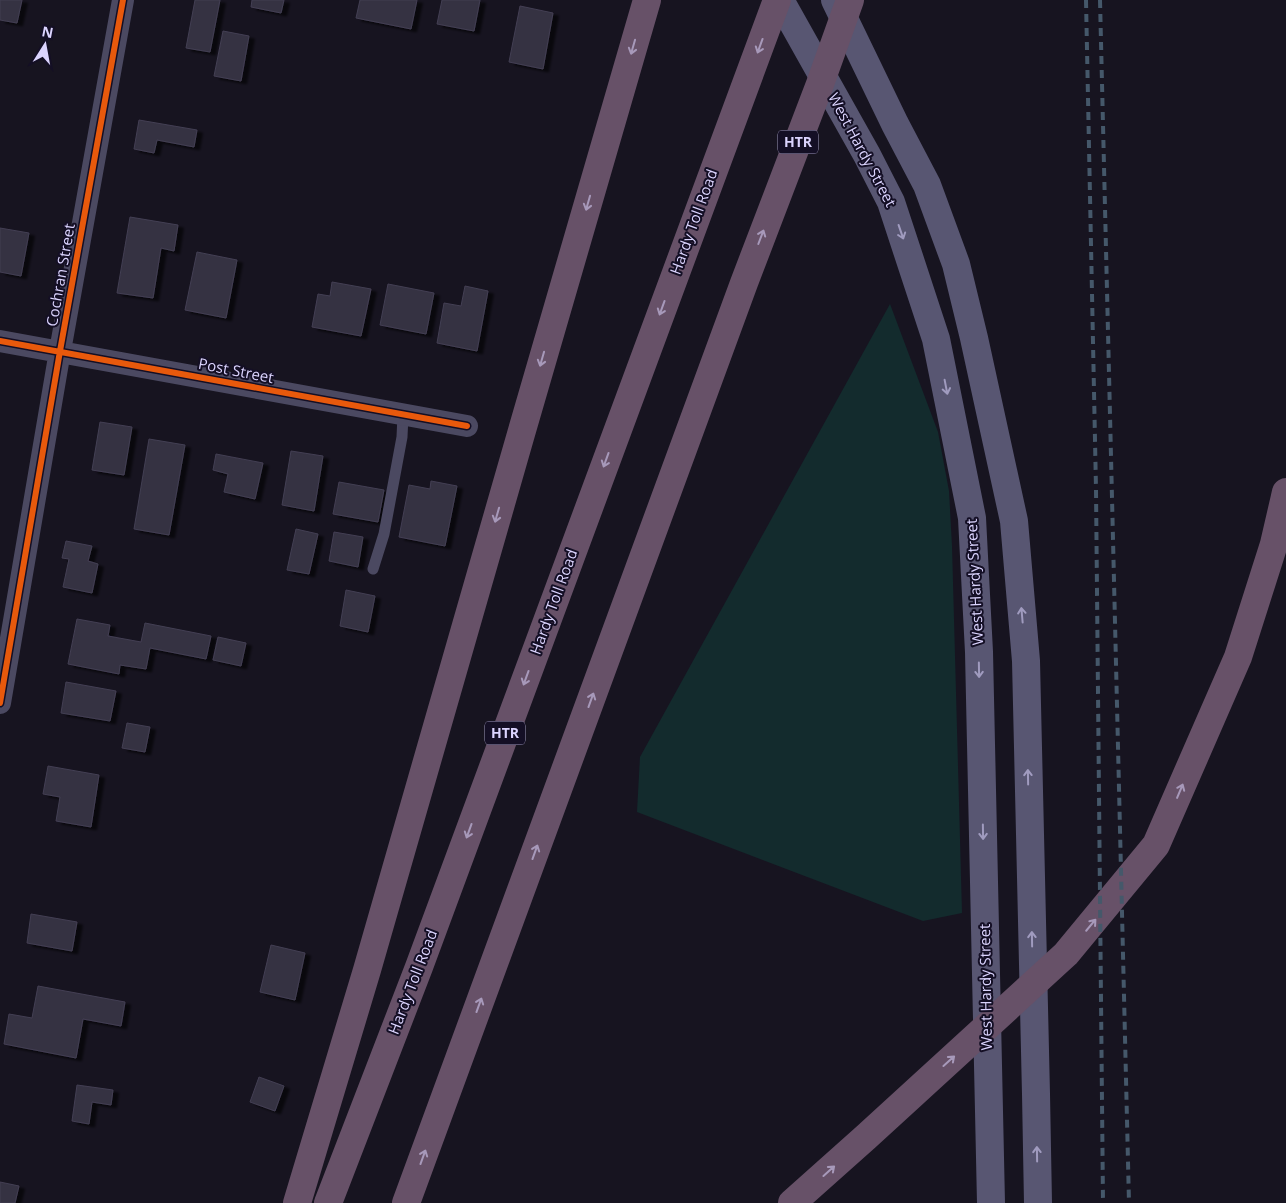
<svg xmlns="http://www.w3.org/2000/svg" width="1286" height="1203" font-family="'Open Sans',sans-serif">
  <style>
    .green { fill: #132b2d }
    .building { fill: #353242; stroke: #433f53; filter: url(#shadow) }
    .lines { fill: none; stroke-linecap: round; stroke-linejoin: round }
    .lane { stroke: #4b4961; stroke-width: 11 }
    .street { stroke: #4b4961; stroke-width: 22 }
    .secondary { stroke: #585672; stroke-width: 28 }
    .highway { stroke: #675168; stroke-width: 28 }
    .rail { stroke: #45586a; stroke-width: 4; stroke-dasharray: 8 6; stroke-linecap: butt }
    .cycleway-casing { stroke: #140f25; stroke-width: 9 }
    .cycleway { stroke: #e8590c; stroke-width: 6 }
    .oneway { stroke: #a799ba }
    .oneway2 { stroke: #a09bbf }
    .labels { text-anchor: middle; stroke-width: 4; stroke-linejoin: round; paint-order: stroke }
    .shield { fill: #140f25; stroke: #9f99bd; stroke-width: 1 }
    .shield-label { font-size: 14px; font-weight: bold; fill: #dbd4fe }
    .street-label { font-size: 15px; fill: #dbd4fe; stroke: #140f25 }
  </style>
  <defs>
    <filter id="shadow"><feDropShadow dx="5.5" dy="3" stdDeviation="1" flood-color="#0009"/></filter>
  </defs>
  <rect width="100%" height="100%" fill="#171420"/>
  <path class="green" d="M 890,304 L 938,432 L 949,491 L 952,546 L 962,913 L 923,921 L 637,812 L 640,757 Z"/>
  <path class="building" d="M 0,0 L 22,0 L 17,23 L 0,20 Z
    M 195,0 L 220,0 L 210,52 L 186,48 Z
    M 252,0 L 284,0 L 281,13 L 251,7 Z
    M 360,0 L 417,0 L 411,29 L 356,18 Z
    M 442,0 L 480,0 L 474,31 L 437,24 Z
    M 520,6 L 553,13 L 543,69 L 509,62 Z
    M 223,31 L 249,36 L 241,81 L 214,76 Z
    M 139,120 L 197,130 L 194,147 L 157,140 L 154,153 L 134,149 Z
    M 130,217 L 178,225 L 174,251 L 161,248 L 153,298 L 117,293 Z
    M 0,228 L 29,233 L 21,276 L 0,272 Z
    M 197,252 L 237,260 L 226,318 L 185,310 Z
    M 332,282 L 371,289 L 361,336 L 312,327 L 318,294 L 330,296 Z
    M 388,284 L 434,293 L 426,334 L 380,325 Z
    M 465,286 L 488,291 L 477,351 L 437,343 L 444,303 L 461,306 Z
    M 100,422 L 132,427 L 124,475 L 92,470 Z
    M 149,439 L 185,445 L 169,535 L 134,529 Z
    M 291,451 L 323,456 L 314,511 L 282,505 Z
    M 216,454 L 263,463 L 255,499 L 224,492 L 228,474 L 213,470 Z
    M 431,481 L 457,486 L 445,546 L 399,537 L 409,485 L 430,489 Z
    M 339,482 L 384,490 L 378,522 L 333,514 Z
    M 296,529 L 318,534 L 309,574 L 287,570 Z
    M 334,532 L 363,537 L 358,567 L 329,561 Z
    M 66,541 L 92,546 L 88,561 L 98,564 L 92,593 L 63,587 L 69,559 L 62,558 Z
    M 346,590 L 375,596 L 368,632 L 340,626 Z
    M 77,619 L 110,625 L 108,636 L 141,642 L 145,623 L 211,636 L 206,659 L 150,648 L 146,669 L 120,665 L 119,674 L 68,664 Z
    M 218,637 L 246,643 L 241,666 L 213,660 Z
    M 66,682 L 116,691 L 110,721 L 61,713 Z
    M 127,723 L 150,727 L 145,752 L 122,748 Z
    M 48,766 L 99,775 L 91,827 L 56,821 L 60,797 L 43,794 Z
    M 31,914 L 77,922 L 72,951 L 27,943 Z
    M 271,945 L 305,953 L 295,1000 L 260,992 Z
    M 38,986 L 125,1002 L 121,1026 L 83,1019 L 76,1058 L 4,1044 L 9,1014 L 32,1018 Z
    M 259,1077 L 284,1086 L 275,1111 L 250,1102 Z
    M 77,1085 L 113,1090 L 111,1105 L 92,1102 L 89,1124 L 72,1121 Z
    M 0,1182 L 19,1186 L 15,1203 L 0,1203 Z"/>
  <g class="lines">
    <path class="lane" d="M 373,569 L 384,534 L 402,437 L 403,415"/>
    <path class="street" d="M 0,341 L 467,426
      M 0,703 L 60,351 L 123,0"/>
    <path class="secondary" d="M 780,0 L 867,155 L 891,202 L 936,339 L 972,518 L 979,652 L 991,1203
      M 835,0 L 895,124 L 927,185 L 956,264 L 974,338 L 1014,521 L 1026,661 L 1036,1094 L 1038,1203"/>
    <path class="highway" d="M 297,1203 L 367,970 L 521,434 L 647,0
      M 328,1203 L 419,967 L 777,0
      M 406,1203 L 744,283 L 820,84 L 850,0
      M 792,1203 L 866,1137 L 1066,954 L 1156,845 L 1238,657 L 1274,544 L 1286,492"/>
    <path class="rail" d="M 1086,0 L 1096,489 L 1103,1203
      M 1100,0 L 1129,1203"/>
    <g class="cycleway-casing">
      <path id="cycleway" d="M 0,341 L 467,426
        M 0,703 L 60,351 L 123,0"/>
    </g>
    <use href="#cycleway" class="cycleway"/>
  </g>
  <defs><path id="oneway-shaft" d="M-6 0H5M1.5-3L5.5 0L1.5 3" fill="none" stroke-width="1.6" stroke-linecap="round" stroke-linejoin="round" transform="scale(1.25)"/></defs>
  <g class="oneway">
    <use href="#oneway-shaft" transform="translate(760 46) rotate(110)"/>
    <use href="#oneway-shaft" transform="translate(633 47) rotate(106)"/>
    <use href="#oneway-shaft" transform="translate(588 203) rotate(106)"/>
    <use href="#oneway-shaft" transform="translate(761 237) rotate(-69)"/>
    <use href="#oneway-shaft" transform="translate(662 308) rotate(110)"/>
    <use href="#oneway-shaft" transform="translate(542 359) rotate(106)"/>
    <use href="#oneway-shaft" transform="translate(606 460) rotate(110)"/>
    <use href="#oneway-shaft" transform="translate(497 515) rotate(106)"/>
    <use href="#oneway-shaft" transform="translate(526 678) rotate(110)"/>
    <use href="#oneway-shaft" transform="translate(591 700) rotate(-70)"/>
    <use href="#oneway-shaft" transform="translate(1180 791) rotate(-67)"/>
    <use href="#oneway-shaft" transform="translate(469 831) rotate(110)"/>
    <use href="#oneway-shaft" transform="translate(535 852) rotate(-70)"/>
    <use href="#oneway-shaft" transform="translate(1091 925) rotate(-50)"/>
    <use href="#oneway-shaft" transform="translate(479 1005) rotate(-70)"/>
    <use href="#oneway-shaft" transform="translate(949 1061) rotate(-42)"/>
    <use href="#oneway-shaft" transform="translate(423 1157) rotate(-70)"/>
    <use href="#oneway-shaft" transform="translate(829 1171) rotate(-42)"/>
  </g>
  <g class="oneway2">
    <use href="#oneway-shaft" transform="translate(901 232) rotate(71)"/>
    <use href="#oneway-shaft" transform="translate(946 387) rotate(79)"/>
    <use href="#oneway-shaft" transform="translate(1022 615) rotate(-95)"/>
    <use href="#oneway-shaft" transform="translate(979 670) rotate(89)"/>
    <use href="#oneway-shaft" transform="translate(1028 777) rotate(-91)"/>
    <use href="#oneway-shaft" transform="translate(983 832) rotate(89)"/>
    <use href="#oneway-shaft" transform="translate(1032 939) rotate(-91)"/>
    <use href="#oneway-shaft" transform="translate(1037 1154) rotate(-91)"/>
  </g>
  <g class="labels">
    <g class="shield">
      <rect x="778" y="130.5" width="40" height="23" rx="4"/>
      <rect x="485" y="721.5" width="40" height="23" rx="4"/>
    </g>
    <g class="shield-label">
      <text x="798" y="147">HTR</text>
      <text x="505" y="738">HTR</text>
    </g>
    <g class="street-label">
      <text transform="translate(862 150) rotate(62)" y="5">West Hardy Street</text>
      <text transform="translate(694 222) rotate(-70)" y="5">Hardy Toll Road</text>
      <text transform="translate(61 275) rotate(-80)" y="5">Cochran Street</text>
      <text transform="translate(236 371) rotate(11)" y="5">Post Street</text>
      <text transform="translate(975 582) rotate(-93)" y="5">West Hardy Street</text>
      <text transform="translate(554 602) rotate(-70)" y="5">Hardy Toll Road</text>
      <text transform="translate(413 982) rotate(-69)" y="5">Hardy Toll Road</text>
      <text transform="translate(986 987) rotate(-91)" y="5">West Hardy Street</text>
    </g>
  </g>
  <g transform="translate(45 45) rotate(11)" stroke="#140f25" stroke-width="4" paint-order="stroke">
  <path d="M0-4L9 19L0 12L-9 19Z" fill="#dbd4fe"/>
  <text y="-8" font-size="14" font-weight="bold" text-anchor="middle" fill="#dbd4fe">N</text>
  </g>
</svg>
